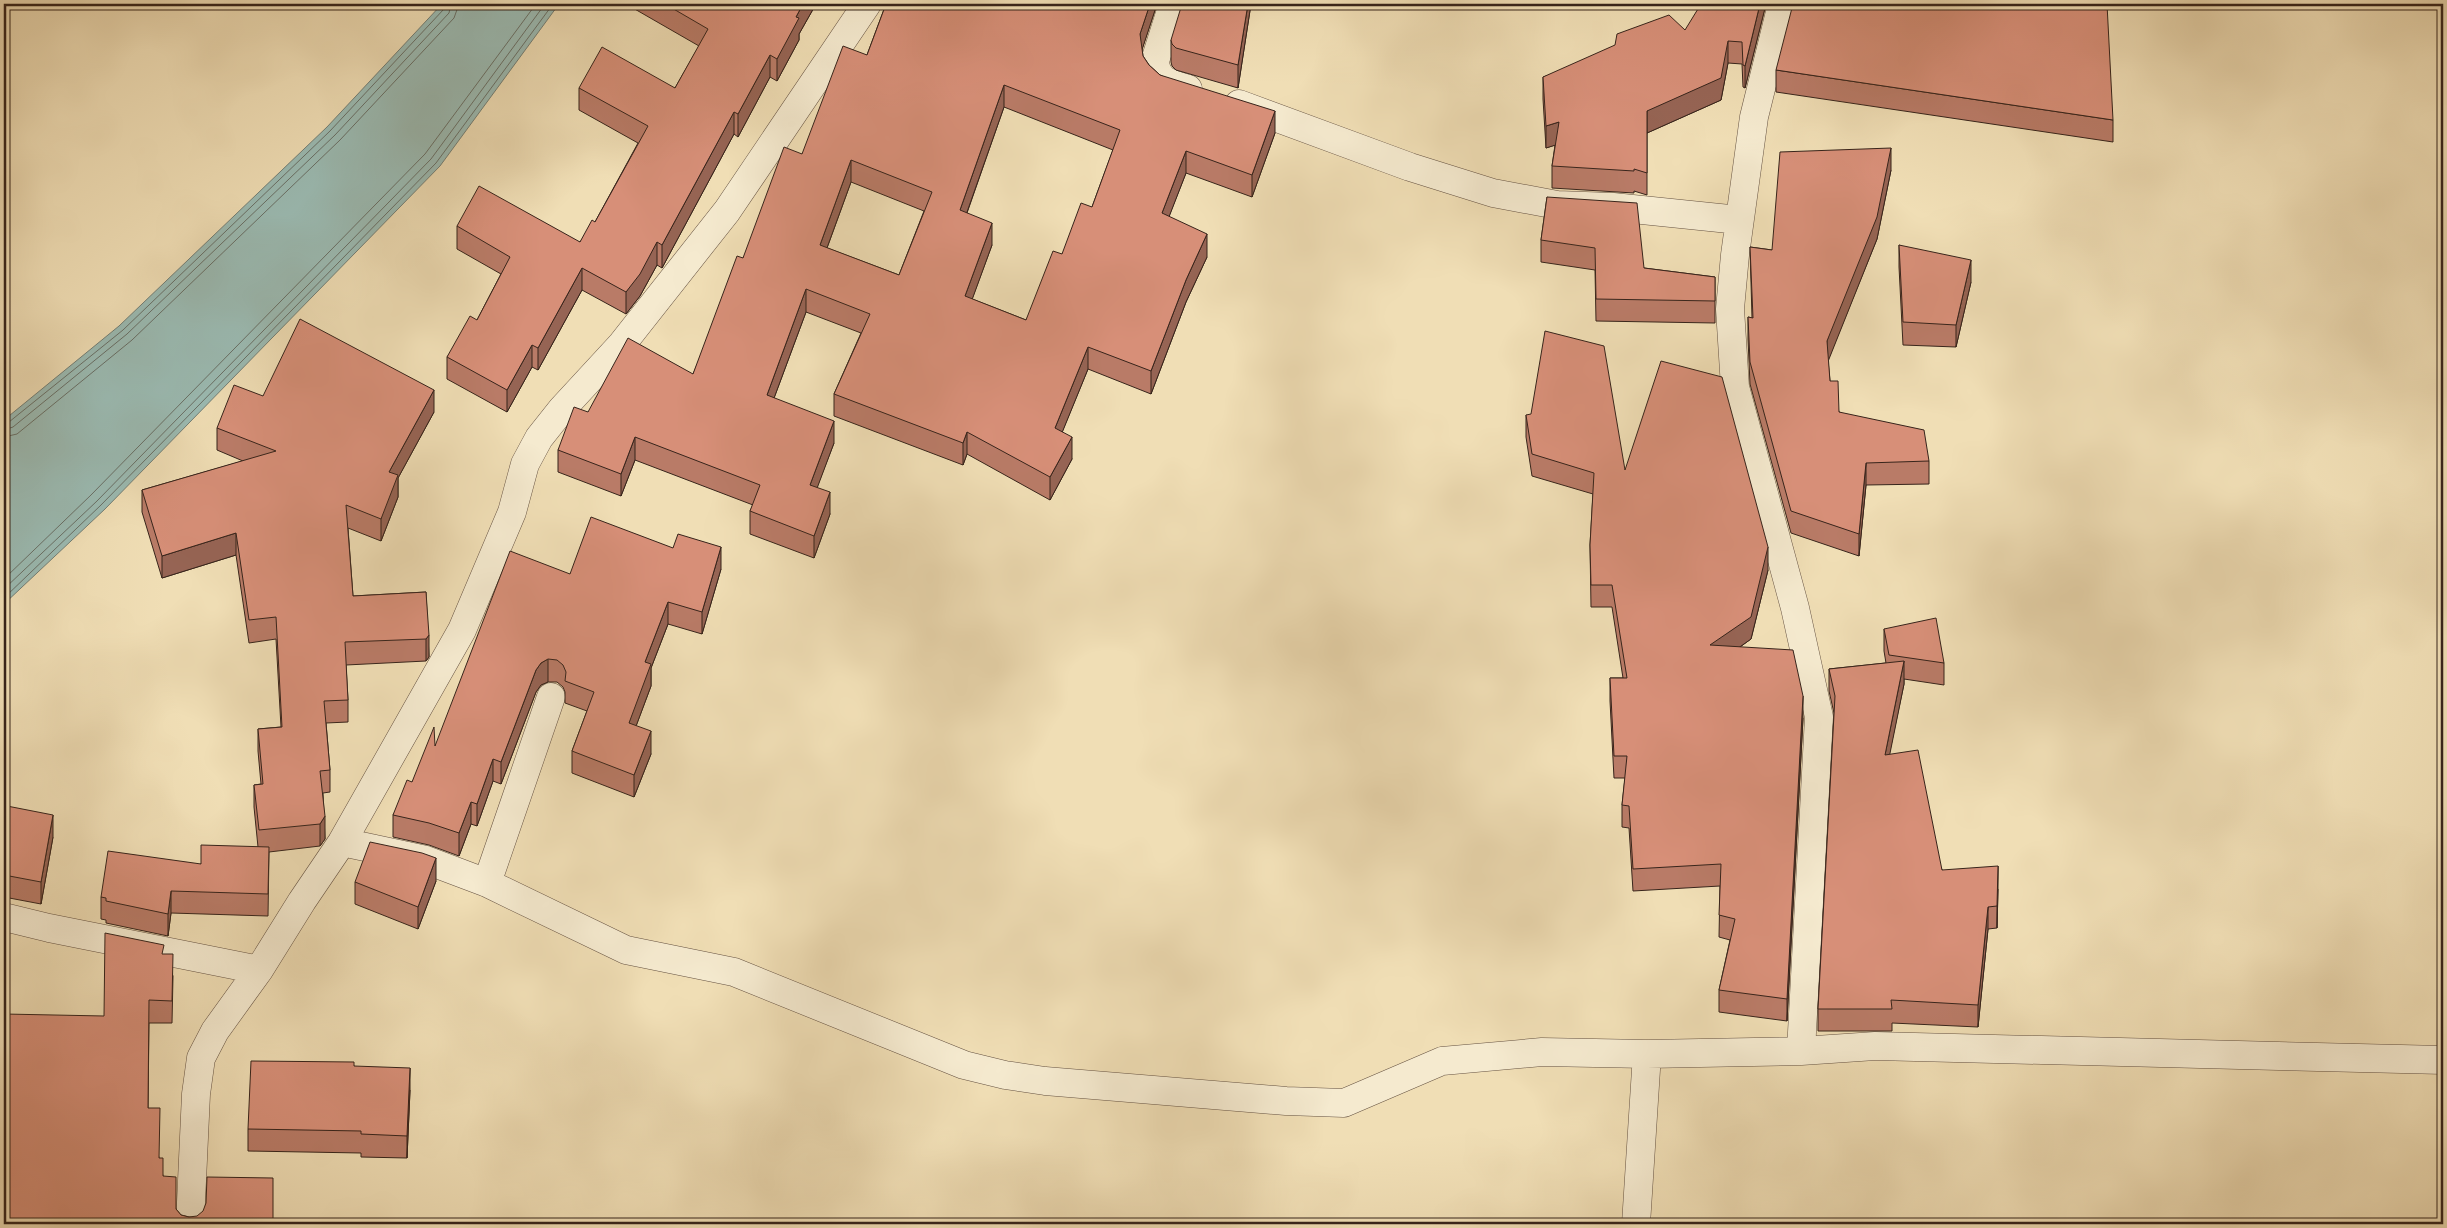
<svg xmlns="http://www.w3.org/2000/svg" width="2447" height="1228" font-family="Alegreya,serif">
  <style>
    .water { fill: #9bbbb3; stroke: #737f76 }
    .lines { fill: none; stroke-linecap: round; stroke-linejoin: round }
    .shore { stroke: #697067; stroke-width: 1 }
    .minor-casing { stroke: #655242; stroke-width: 29 }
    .minor { stroke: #f5eacf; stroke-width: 28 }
    .wall { fill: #b97b67; stroke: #37241b; fill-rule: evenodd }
    .shaded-wall { fill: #966454; stroke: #37241b }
    .building { fill: #d78f78; stroke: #37241b; fill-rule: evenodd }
  </style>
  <rect width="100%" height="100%" fill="#f0deb5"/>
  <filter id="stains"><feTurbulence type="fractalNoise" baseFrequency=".004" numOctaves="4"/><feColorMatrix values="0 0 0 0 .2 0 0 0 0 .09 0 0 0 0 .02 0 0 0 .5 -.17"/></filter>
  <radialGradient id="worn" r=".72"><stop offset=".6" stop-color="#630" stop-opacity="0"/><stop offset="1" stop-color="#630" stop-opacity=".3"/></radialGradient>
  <path class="water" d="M 442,4 L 559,4 L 440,166 L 105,509 L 4,604 L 4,420 L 119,326 L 327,127 Z"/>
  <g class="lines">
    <path class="shore" d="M 4,424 L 9,422 L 123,330 L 330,131 L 444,9 L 445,4
      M 4,430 L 13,427 L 127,334 L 335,135 L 449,13 L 451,4
      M 4,437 L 17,434 L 132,340 L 340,140 L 454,18 L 459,4
      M 4,579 L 91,495 L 425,154 L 536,4
      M 4,589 L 97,501 L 431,159 L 545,4
      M 4,598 L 101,505 L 436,163 L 553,4"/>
    <g class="minor-casing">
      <path id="minor" d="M 1173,4 L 1155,61 C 1156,81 1171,84 1188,89
        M 1782,4 L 1754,117 L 1735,255 L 1730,309 L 1735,387 L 1795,608 L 1819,717 L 1801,1051
        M 1239,104 L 1410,167 L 1493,193 L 1557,205 L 1613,207 L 1739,220
        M 342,842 L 426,860 L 487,883 L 626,950 L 734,972 L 964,1065 L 1005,1075 L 1045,1081 L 1286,1101 L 1344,1103 L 1442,1061 L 1542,1052 L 1647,1054 L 1801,1051 L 1875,1046 L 2443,1060
        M 487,883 L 551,697
        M 4,917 L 49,928 L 259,970
        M 190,1224 L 196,1094 L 201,1058 L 215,1031 L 259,970 L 302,901 L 342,842 L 462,630 L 512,512 L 525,464 L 539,438 L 562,409 L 622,344 L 727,211 L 867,4
        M 1636,1224 L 1647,1054"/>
    </g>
    <use href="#minor" class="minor"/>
  </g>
  <path class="wall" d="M 626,4 L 816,4 L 799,34 L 799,40 L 777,81 L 770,77 L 738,137 L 734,134 L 662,268 L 657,265 L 640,296 L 626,314 L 582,290 L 538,370 L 532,367 L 507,412 L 447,379 L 447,357 L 477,320 L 501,274 L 457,249 L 457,226 L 580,242 L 595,222 L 638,143 L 579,110 L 579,88 L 675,88 L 699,46 Z
    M 886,4 L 1157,4 L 1142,49 L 1143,56 L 1149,65 L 1160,75 L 1275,133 L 1252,197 L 1186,173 L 1169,216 L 1207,257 L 1186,302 L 1151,394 L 1088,369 L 1062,432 L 1072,459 L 1050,500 L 967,454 L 963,465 L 834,416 L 834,394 L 861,333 L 806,312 L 774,398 L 834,443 L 817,487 L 830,514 L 814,558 L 750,534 L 750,511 L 753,505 L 635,460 L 621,496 L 558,472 L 558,450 L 588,412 L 693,374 L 743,258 L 802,154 L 867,55 ZM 1004,107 L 1113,150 L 1092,207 L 1062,254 L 1026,320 L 972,299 L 992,245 L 967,213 ZM 851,182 L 924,211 L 899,275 L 827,248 Z
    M 1251,4 L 1238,88 L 1176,70 L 1172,66 L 1171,62 L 1171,40 Z
    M 1766,4 L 1745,88 L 1743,87 L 1742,64 L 1728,63 L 1721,100 L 1647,133 L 1647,195 L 1634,191 L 1634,193 L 1552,188 L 1552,166 L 1555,145 L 1546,148 L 1543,99 L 1543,77 Z
    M 1776,70 L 2113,120 L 2113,142 L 1776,92 Z
    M 1891,170 L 1877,239 L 1828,360 L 1830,381 L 1839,412 L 1929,461 L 1929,484 L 1866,485 L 1859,556 L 1791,533 L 1750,384 L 1748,339 L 1748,317 L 1752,318 L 1750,247 L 1772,250 Z
    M 1547,197 L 1644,268 L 1715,277 L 1715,323 L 1596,321 L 1595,270 L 1541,262 L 1541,240 Z
    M 1899,245 L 1971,282 L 1956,347 L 1903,345 L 1899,267 Z
    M 263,396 L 434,412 L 398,478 L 398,497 L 381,541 L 348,528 L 353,596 L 426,592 L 429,657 L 426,661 L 346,665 L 348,700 L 348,722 L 326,723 L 330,770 L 330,792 L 323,793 L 325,839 L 320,846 L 269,852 L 268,916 L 171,913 L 168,936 L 106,923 L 106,920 L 101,919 L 101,897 L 201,864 L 258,847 L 254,807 L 254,785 L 261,784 L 258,751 L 258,729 L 281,727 L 276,639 L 249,643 L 236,555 L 162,578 L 142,512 L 142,490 L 243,461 L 217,450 L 217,428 Z
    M 1526,415 L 1625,470 L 1768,570 L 1751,639 L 1740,647 L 1803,718 L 1787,1021 L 1719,1012 L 1719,990 L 1730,940 L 1719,937 L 1720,886 L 1633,891 L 1629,828 L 1622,827 L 1622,805 L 1625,778 L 1614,778 L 1610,701 L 1610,678 L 1623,678 L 1612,607 L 1591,607 L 1590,545 L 1593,494 L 1532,476 L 1526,437 Z
    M 721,569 L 702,634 L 668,624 L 651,668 L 651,686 L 636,726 L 651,754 L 634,797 L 572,773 L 572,751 L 587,711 L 565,703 L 565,692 L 563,687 L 557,682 L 548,682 L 541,685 L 536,692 L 501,784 L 493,781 L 477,826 L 471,824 L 459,856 L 429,845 L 393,837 L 393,815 L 412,782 L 435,746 L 570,574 Z
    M 1884,629 L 1944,663 L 1944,685 L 1904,679 L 1904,684 L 1889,755 L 1942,870 L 1998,889 L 1997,928 L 1988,929 L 1978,1027 L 1892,1023 L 1892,1031 L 1818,1031 L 1818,1009 L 1834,713 L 1829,691 L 1829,669 L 1886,663 L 1884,651 Z
    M 4,828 L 53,837 L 41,904 L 4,897 Z
    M 436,881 L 418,929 L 355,904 L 355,882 Z
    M 164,954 L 173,976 L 172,1023 L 149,1023 L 148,1108 L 163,1176 L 176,1209 L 181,1215 L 189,1217 L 273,1224 L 4,1224 Z
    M 354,1066 L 410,1090 L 407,1158 L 361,1157 L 361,1153 L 248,1151 L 248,1129 Z"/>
  <path class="shaded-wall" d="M 803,4 L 816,4 L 799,34 L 799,40 L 777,81 L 777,59 L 796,17 Z
    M 1150,4 L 1157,4 L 1140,56 L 1140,34 Z
    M 1248,4 L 1251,4 L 1238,88 L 1238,65 Z
    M 1760,4 L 1766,4 L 1745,88 L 1745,66 Z
    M 1728,41 L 1728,63 L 1721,100 L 1647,133 L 1647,111 Z
    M 770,55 L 770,77 L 738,137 L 738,114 Z
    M 1004,85 L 1004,107 L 960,232 L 960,210 Z
    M 1275,111 L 1275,133 L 1252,197 L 1252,175 Z
    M 734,112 L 734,134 L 662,268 L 662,245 Z
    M 1559,122 L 1559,144 L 1546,148 L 1546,126 Z
    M 1891,148 L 1891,170 L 1877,239 L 1827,364 L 1827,341 Z
    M 1186,151 L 1186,173 L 1162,235 L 1162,213 Z
    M 851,160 L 851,182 L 820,267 L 820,245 Z
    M 992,223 L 992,245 L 965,319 L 965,296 Z
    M 1207,234 L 1207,257 L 1186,302 L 1151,394 L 1151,371 L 1186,280 Z
    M 657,242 L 657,265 L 640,296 L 626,314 L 626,292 Z
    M 1971,260 L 1971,282 L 1956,347 L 1956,325 Z
    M 582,268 L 582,290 L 538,370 L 538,348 Z
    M 806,289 L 806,312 L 767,417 L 767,395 Z
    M 532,345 L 532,367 L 507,412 L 507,390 Z
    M 1088,347 L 1088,369 L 1055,450 L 1055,428 Z
    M 434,390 L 434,412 L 398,478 L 398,497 L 381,541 L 381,519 L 389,472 Z
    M 834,421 L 834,443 L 810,507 L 810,485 Z
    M 967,432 L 967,454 L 963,465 L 963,443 Z
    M 635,437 L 635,460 L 621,496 L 621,474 Z
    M 1072,437 L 1072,459 L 1050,500 L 1050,477 Z
    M 1866,463 L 1866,485 L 1859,556 L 1859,534 Z
    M 830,492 L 830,514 L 814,558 L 814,536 Z
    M 236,533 L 236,555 L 162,578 L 162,556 Z
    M 721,547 L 721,569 L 702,634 L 702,612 Z
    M 1768,547 L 1768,570 L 1751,639 L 1710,668 L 1710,645 Z
    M 668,602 L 668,624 L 651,668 L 651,686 L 629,745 L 629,723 L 645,662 Z
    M 429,635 L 429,657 L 426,661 L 426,639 Z
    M 548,659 L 548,682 L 541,685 L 536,692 L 501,784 L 501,762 L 536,670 L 541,663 Z
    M 1904,661 L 1904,684 L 1885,778 L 1885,755 Z
    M 1803,696 L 1803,718 L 1787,1021 L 1787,999 Z
    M 651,731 L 651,754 L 634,797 L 634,775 Z
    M 493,759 L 493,781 L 477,826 L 477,804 Z
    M 471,802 L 471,824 L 459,856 L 459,833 Z
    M 53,815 L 53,837 L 41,904 L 41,882 Z
    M 325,816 L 325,839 L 320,846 L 320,824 Z
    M 436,858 L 436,881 L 418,929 L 418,907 Z
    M 1998,866 L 1998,889 L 1997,928 L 1997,906 Z
    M 171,891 L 171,913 L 168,936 L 168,914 Z
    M 1988,907 L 1988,929 L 1978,1027 L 1978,1005 Z
    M 410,1068 L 410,1090 L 407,1158 L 407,1136 Z"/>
  <path class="building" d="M 665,4 L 803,4 L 796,17 L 799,18 L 777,59 L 770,55 L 738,114 L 734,112 L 662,245 L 657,242 L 640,274 L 626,292 L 582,268 L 538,348 L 532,345 L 507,390 L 447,357 L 470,316 L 477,320 L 510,257 L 457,226 L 479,186 L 580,242 L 592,220 L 595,222 L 648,126 L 579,88 L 602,47 L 675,88 L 708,29 Z
    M 886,4 L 1150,4 L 1140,34 L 1143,56 L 1149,65 L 1160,75 L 1275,111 L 1252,175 L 1186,151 L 1162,213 L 1207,234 L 1186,280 L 1151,371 L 1088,347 L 1055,428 L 1072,437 L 1050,477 L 967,432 L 963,443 L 834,394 L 870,314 L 806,289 L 767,395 L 834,421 L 810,485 L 830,492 L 814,536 L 750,511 L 760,485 L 635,437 L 621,474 L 558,450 L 574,407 L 588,412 L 628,338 L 693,374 L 737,256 L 743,258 L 784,147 L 802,154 L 843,46 L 867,55 ZM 1004,85 L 1120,130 L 1092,207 L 1081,203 L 1062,254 L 1053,251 L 1026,320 L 965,296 L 992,223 L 960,210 ZM 851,160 L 932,192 L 899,275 L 820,245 Z
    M 1182,4 L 1248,4 L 1238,65 L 1176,48 L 1172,44 L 1171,40 Z
    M 1701,4 L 1760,4 L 1745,66 L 1743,65 L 1742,42 L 1728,41 L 1721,78 L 1647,111 L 1647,173 L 1634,169 L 1634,171 L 1552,166 L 1559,122 L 1546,126 L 1543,77 L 1615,45 L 1617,34 L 1669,15 L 1685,30 Z
    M 1793,4 L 2107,4 L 2113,120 L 1776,70 Z
    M 1891,148 L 1877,217 L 1827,341 L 1830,381 L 1838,381 L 1839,412 L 1924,430 L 1929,461 L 1866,463 L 1859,534 L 1791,511 L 1750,362 L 1748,317 L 1753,318 L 1750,247 L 1772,250 L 1780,152 Z
    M 1547,197 L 1637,203 L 1644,268 L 1715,277 L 1715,301 L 1596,299 L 1595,248 L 1541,240 Z
    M 1899,245 L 1971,260 L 1956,325 L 1903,322 Z
    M 300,319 L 434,390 L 389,472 L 398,475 L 381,519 L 346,505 L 353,596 L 426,592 L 429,635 L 426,639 L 345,642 L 348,700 L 324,701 L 330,770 L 320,771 L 325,816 L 320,824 L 259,830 L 254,785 L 263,784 L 258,729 L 282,727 L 276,617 L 249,620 L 236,533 L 162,556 L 142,490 L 276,451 L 217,428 L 234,385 L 263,396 Z
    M 1545,331 L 1604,346 L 1625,470 L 1661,361 L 1722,377 L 1768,547 L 1751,617 L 1710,645 L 1793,650 L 1803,696 L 1787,999 L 1719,990 L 1735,919 L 1719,915 L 1721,864 L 1633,869 L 1629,806 L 1622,805 L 1627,756 L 1614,756 L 1610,678 L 1627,678 L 1612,585 L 1591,585 L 1590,545 L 1594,473 L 1532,454 L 1526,415 L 1531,414 Z
    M 591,517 L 673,548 L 678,534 L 721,547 L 702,612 L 668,602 L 645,662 L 651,664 L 629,723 L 651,731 L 634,775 L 572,751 L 594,692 L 565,681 L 566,672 L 563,665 L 557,660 L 548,659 L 541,663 L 536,670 L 501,762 L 493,759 L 477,804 L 471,802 L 459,833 L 429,823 L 393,815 L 407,780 L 412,782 L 434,727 L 435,746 L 510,551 L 570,574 Z
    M 1936,618 L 1944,663 L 1889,655 L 1884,629 Z
    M 1904,661 L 1885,755 L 1918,750 L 1942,870 L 1998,866 L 1997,906 L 1988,907 L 1978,1005 L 1891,1000 L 1892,1009 L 1818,1009 L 1835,696 L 1829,669 Z
    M 7,806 L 53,815 L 41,882 L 4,875 L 4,828 Z
    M 370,842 L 422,853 L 436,858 L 418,907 L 355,882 Z
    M 201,845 L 269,847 L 268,894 L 171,891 L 168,914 L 106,901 L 106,898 L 101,897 L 108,851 L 201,864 Z
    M 105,933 L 164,945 L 162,954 L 173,954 L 172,1001 L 149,1000 L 148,1108 L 160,1108 L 159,1158 L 163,1158 L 163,1176 L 176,1177 L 176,1209 L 181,1215 L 189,1217 L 197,1216 L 203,1211 L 206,1203 L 207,1177 L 273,1178 L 273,1224 L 4,1224 L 4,1014 L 104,1016 Z
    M 251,1061 L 354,1062 L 354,1066 L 410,1068 L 407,1136 L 361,1134 L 361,1131 L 248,1129 Z"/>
  <rect width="2447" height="1228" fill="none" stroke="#f0deb5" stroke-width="20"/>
  <rect x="5" y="5" width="2437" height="1218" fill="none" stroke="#37241b" stroke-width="2.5"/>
  <rect x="10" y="10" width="2427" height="1208" fill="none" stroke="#37241b"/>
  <rect width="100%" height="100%" filter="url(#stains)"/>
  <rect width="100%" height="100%" fill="url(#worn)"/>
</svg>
